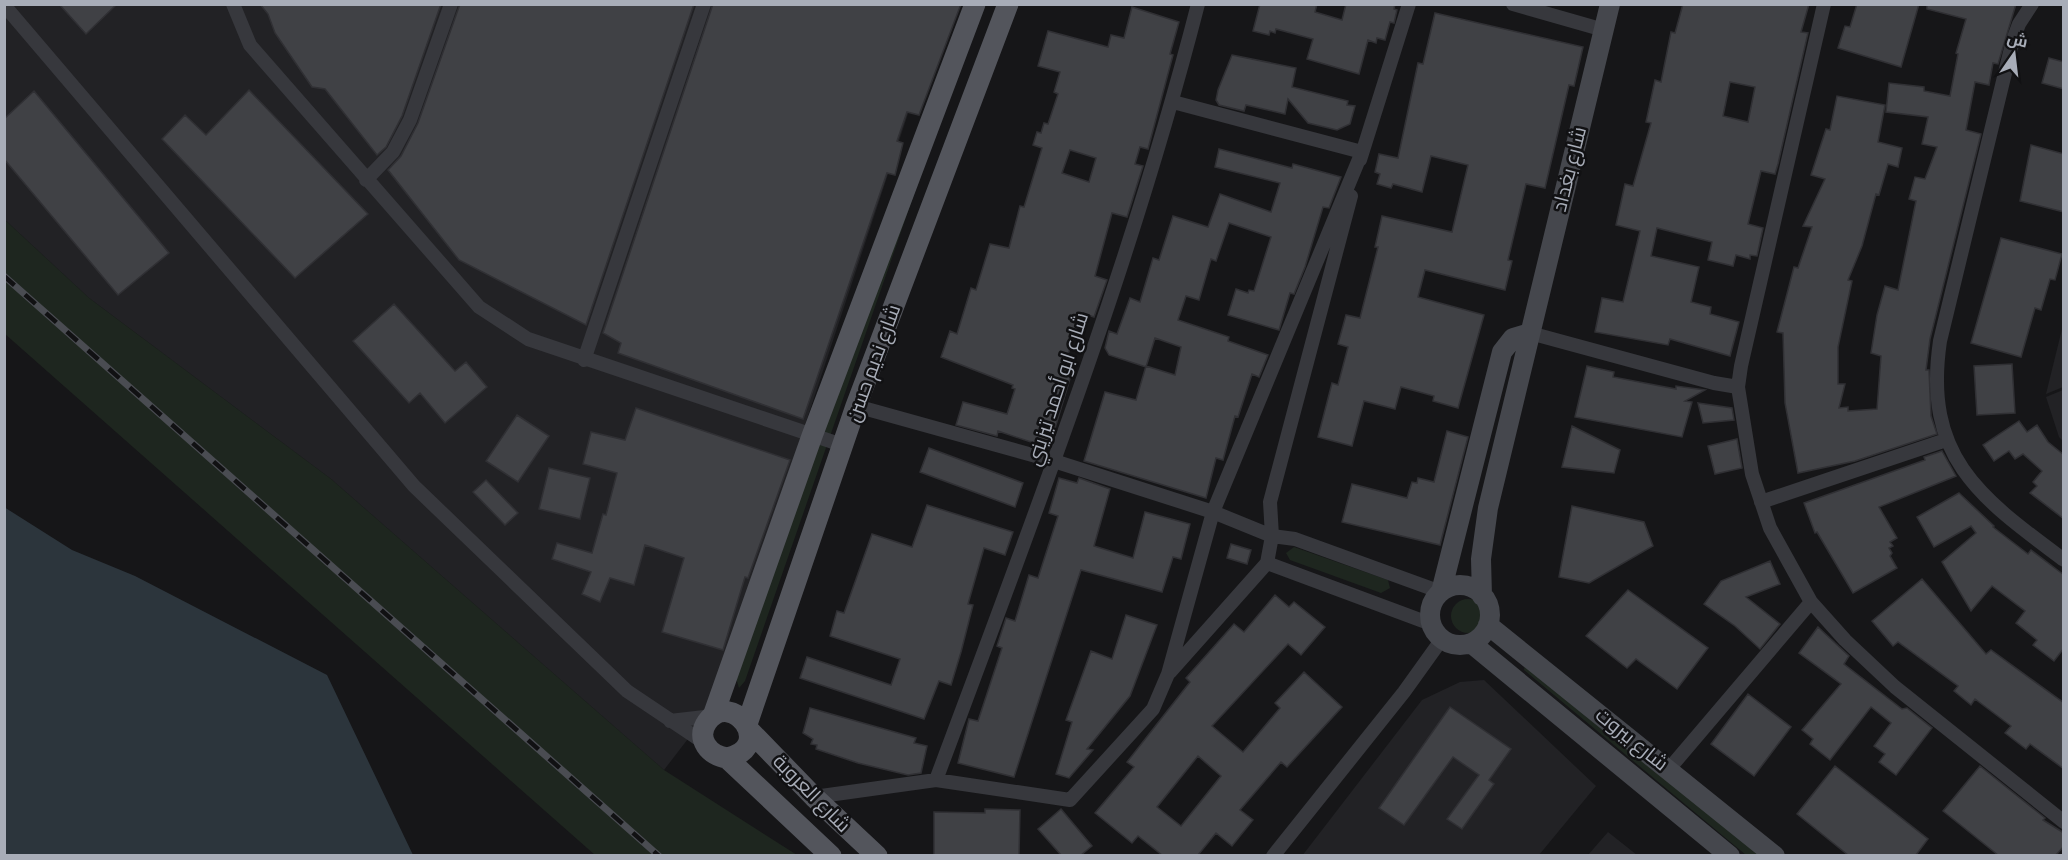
<svg xmlns="http://www.w3.org/2000/svg" width="2068" height="860" font-family="'Source Sans 3',Cairo,sans-serif">
  <style>
    .built { fill: #222225 }
    .green { fill: #1e261f }
    .water { fill: #2c353c }
    .building { fill: #404145; stroke: #303034; stroke-width: 1.5; fill-rule: evenodd }
    .lines { fill: none; stroke-linecap: round; stroke-linejoin: round }
    .street { stroke: #37383d; stroke-width: 14 }
    .secondary { stroke: #45474d; stroke-width: 20 }
    .primary { stroke: #53555c; stroke-width: 21 }
    .rail-casing { stroke: #4a4c52; stroke-width: 7 }
    .rail { stroke: #111113; stroke-width: 4.5; stroke-dasharray: 14; stroke-linecap: butt }
    .labels { text-anchor: middle; stroke-width: 5; stroke-linejoin: round; paint-order: stroke }
    .street-label { font-size: 20px; fill: #a8adb8; stroke: #111113 }
  </style>
  <rect width="100%" height="100%" fill="#161618"/>
  <path class="built" d="M 4,5 L 944,5 L 711,709 L 664,770 L 331,479 L 89,298 L 5,220 Z
    M 2063,325 L 2063,387 L 2046,394 Z
    M 2063,390 L 2063,441 L 2059,437 L 2046,397 Z
    M 1484,680 L 1596,786 L 1539,855 L 1302,856 L 1422,700 L 1460,682 Z
    M 1608,832 L 1637,855 L 1588,855 Z"/>
  <path class="green" d="M 970,5 L 935,134 L 745,681 L 739,688 L 736,678 Z
    M 5,220 L 89,298 L 331,479 L 664,770 L 797,855 L 595,855 L 5,334 Z
    M 1294,547 L 1388,580 L 1390,588 L 1381,593 L 1290,560 L 1286,553 Z
    M1451 616a17 17 0 1 1 34 0a17 17 0 1 1-34 0Z
    M 1525,665 L 1762,855 L 1746,855 L 1524,670 Z"/>
  <path class="water" d="M 4,507 L 72,550 L 135,576 L 327,675 L 413,855 L 5,855 Z"/>
  <path class="building" d="M 59,4 L 117,4 L 86,34 Z
    M 260,4 L 441,4 L 402,116 L 386,147 L 377,155 L 325,89 L 312,87 L 275,33 L 268,14 Z
    M 460,4 L 694,4 L 586,325 L 459,260 L 388,170 L 401,156 L 418,123 Z
    M 713,4 L 961,4 L 919,115 L 907,112 L 897,141 L 903,143 L 895,175 L 887,173 L 803,419 L 618,353 L 621,343 L 603,333 Z
    M 1260,4 L 1317,4 L 1315,12 L 1342,20 L 1346,4 L 1395,4 L 1394,9 L 1397,10 L 1394,23 L 1390,22 L 1385,40 L 1377,38 L 1376,43 L 1368,40 L 1359,74 L 1307,59 L 1313,39 L 1276,29 L 1275,33 L 1270,31 L 1269,35 L 1253,31 Z
    M 1683,4 L 1809,4 L 1801,32 L 1808,33 L 1778,164 L 1775,174 L 1761,171 L 1748,224 L 1763,228 L 1757,256 L 1750,255 L 1750,259 L 1736,255 L 1733,266 L 1708,260 L 1712,242 L 1657,228 L 1651,256 L 1699,267 L 1691,302 L 1711,307 L 1710,314 L 1739,322 L 1730,356 L 1670,339 L 1668,345 L 1595,332 L 1602,298 L 1623,302 L 1640,231 L 1616,225 L 1625,184 L 1633,186 L 1651,123 L 1646,122 L 1655,80 L 1661,82 L 1671,32 L 1675,33 ZM 1730,82 L 1755,87 L 1748,122 L 1723,116 Z
    M 1857,4 L 1919,4 L 1901,67 L 1838,48 L 1845,26 L 1850,27 Z
    M 1927,4 L 2016,4 L 1998,64 L 1993,63 L 1989,85 L 1975,82 L 1966,130 L 1981,134 L 1930,339 L 1926,370 L 1929,370 L 1931,416 L 1937,434 L 1855,461 L 1798,473 L 1785,403 L 1783,333 L 1777,332 L 1794,267 L 1798,268 L 1812,227 L 1803,226 L 1825,179 L 1811,175 L 1826,129 L 1830,130 L 1837,96 L 1885,105 L 1878,142 L 1902,148 L 1898,167 L 1888,164 L 1879,195 L 1876,194 L 1862,246 L 1848,280 L 1852,281 L 1838,347 L 1838,384 L 1845,384 L 1839,408 L 1848,407 L 1848,411 L 1877,409 L 1881,356 L 1871,353 L 1877,315 L 1885,286 L 1898,290 L 1916,201 L 1909,199 L 1915,177 L 1925,179 L 1937,147 L 1922,144 L 1928,117 L 1886,112 L 1889,83 L 1924,87 L 1924,91 L 1950,96 L 1958,54 L 1956,53 L 1966,19 L 1927,9 Z
    M 1132,7 L 1179,22 L 1170,54 L 1173,55 L 1148,149 L 1140,147 L 1135,164 L 1143,166 L 1127,217 L 1112,213 L 1095,276 L 1107,280 L 1094,317 L 1082,313 L 1063,369 L 1072,372 L 1049,448 L 998,431 L 997,436 L 956,425 L 963,402 L 1007,414 L 1015,389 L 1012,388 L 1013,385 L 941,357 L 950,331 L 957,334 L 971,288 L 976,290 L 990,244 L 1009,248 L 1020,206 L 1024,207 L 1042,148 L 1033,145 L 1037,132 L 1041,133 L 1044,123 L 1048,124 L 1058,94 L 1054,92 L 1060,72 L 1038,66 L 1048,31 L 1108,47 L 1111,35 L 1124,38 ZM 1070,150 L 1096,158 L 1089,182 L 1062,173 Z
    M 1435,13 L 1583,47 L 1574,86 L 1569,85 L 1545,188 L 1526,184 L 1508,260 L 1512,261 L 1505,290 L 1425,270 L 1418,297 L 1484,315 L 1458,408 L 1433,401 L 1434,396 L 1401,387 L 1395,409 L 1364,401 L 1352,446 L 1318,437 L 1332,383 L 1338,385 L 1348,347 L 1338,344 L 1346,315 L 1360,318 L 1378,247 L 1375,247 L 1382,216 L 1452,232 L 1468,165 L 1431,156 L 1422,192 L 1393,184 L 1391,188 L 1377,184 L 1380,174 L 1375,172 L 1379,154 L 1398,158 L 1418,63 L 1423,64 Z
    M 1232,55 L 1296,68 L 1292,87 L 1348,101 L 1347,105 L 1355,106 L 1350,124 L 1337,130 L 1308,123 L 1288,99 L 1285,114 L 1246,105 L 1244,111 L 1219,105 L 1216,100 L 1218,90 Z
    M 2049,58 L 2064,62 L 2064,89 L 2042,83 Z
    M 249,90 L 368,214 L 295,278 L 162,139 L 185,115 L 206,135 Z
    M 34,91 L 169,253 L 118,295 L 4,159 L 4,119 Z
    M 2031,145 L 2064,154 L 2064,212 L 2020,201 Z
    M 1219,149 L 1292,168 L 1293,164 L 1341,177 L 1329,208 L 1323,207 L 1305,267 L 1294,294 L 1290,293 L 1279,330 L 1228,315 L 1236,289 L 1248,293 L 1249,290 L 1254,291 L 1271,237 L 1229,223 L 1216,261 L 1211,259 L 1199,300 L 1186,296 L 1178,320 L 1229,337 L 1228,341 L 1268,355 L 1259,377 L 1252,374 L 1238,417 L 1235,416 L 1223,460 L 1216,458 L 1206,498 L 1084,461 L 1105,392 L 1136,400 L 1146,366 L 1175,375 L 1181,347 L 1155,338 L 1146,367 L 1109,355 L 1105,348 L 1109,331 L 1117,334 L 1130,298 L 1140,302 L 1153,258 L 1159,260 L 1173,216 L 1208,227 L 1220,194 L 1271,212 L 1280,183 L 1215,167 Z
    M 2001,238 L 2062,254 L 2055,280 L 2050,279 L 2041,310 L 2035,308 L 2021,357 L 1971,343 Z
    M 394,304 L 455,371 L 466,362 L 487,387 L 445,423 L 420,393 L 409,403 L 353,341 Z
    M 2012,364 L 2015,413 L 1977,415 L 1974,366 Z
    M 1587,366 L 1614,372 L 1613,377 L 1676,389 L 1676,386 L 1705,390 L 1685,401 L 1692,402 L 1682,437 L 1575,417 Z
    M 1698,403 L 1732,408 L 1734,420 L 1703,423 Z
    M 636,408 L 790,460 L 748,578 L 745,577 L 723,650 L 662,632 L 684,558 L 645,545 L 634,585 L 610,578 L 600,602 L 582,594 L 591,572 L 552,559 L 557,543 L 592,553 L 603,514 L 606,515 L 617,473 L 583,464 L 591,432 L 625,440 Z
    M 517,415 L 549,436 L 518,482 L 486,461 Z
    M 2019,421 L 2027,432 L 2037,425 L 2048,442 L 2064,455 L 2064,519 L 2030,493 L 2037,486 L 2033,482 L 2042,471 L 2023,454 L 2015,459 L 2009,451 L 1994,461 L 1983,445 Z
    M 1572,426 L 1620,450 L 1614,473 L 1562,467 Z
    M 1447,431 L 1468,437 L 1440,545 L 1342,522 L 1352,484 L 1407,498 L 1412,482 L 1417,483 L 1418,478 L 1434,482 Z
    M 1737,439 L 1742,468 L 1715,474 L 1708,446 Z
    M 929,448 L 1023,483 L 1015,507 L 920,472 Z
    M 1942,451 L 1956,476 L 1879,507 L 1897,538 L 1890,542 L 1893,546 L 1889,548 L 1892,553 L 1890,556 L 1897,568 L 1853,593 L 1817,532 L 1815,533 L 1804,503 L 1925,460 L 1924,457 Z
    M 549,468 L 590,478 L 580,519 L 539,509 Z
    M 1059,478 L 1077,483 L 1079,478 L 1110,489 L 1094,546 L 1133,558 L 1145,512 L 1190,524 L 1181,559 L 1173,557 L 1162,592 L 1081,570 L 1014,777 L 958,763 L 969,719 L 978,721 L 1002,648 L 997,646 L 1006,618 L 1015,621 L 1029,575 L 1038,578 L 1058,516 L 1049,513 Z
    M 486,480 L 518,513 L 505,525 L 473,492 Z
    M 1959,493 L 1994,526 L 1993,527 L 2028,554 L 2031,550 L 2064,575 L 2064,648 L 2054,661 L 2033,645 L 2037,640 L 2016,623 L 2025,611 L 1992,586 L 1971,611 L 1942,562 L 1976,533 L 1971,526 L 1934,547 L 1917,517 Z
    M 927,505 L 1013,532 L 1005,555 L 984,548 L 968,604 L 973,605 L 961,652 L 951,685 L 939,681 L 924,719 L 800,678 L 807,657 L 891,685 L 900,659 L 830,636 L 837,611 L 844,613 L 872,534 L 912,547 Z
    M 1572,506 L 1644,522 L 1653,546 L 1589,583 L 1559,577 Z
    M 1231,544 L 1251,550 L 1247,564 L 1227,558 Z
    M 1770,561 L 1780,584 L 1746,597 L 1780,624 L 1760,649 L 1735,626 L 1704,604 L 1721,581 Z
    M 1922,579 L 1986,654 L 1991,650 L 2064,703 L 2064,769 L 2030,744 L 2026,749 L 2005,733 L 2011,726 L 1975,699 L 1971,705 L 1954,691 L 1958,686 L 1898,642 L 1893,646 L 1872,621 Z
    M 1628,590 L 1708,648 L 1677,689 L 1636,659 L 1627,668 L 1586,636 Z
    M 1275,595 L 1289,607 L 1294,602 L 1325,627 L 1301,655 L 1288,644 L 1212,726 L 1243,752 L 1280,708 L 1275,703 L 1304,672 L 1342,707 L 1287,767 L 1281,762 L 1240,810 L 1253,820 L 1232,846 L 1216,833 L 1198,855 L 1162,855 L 1138,836 L 1132,843 L 1095,813 L 1134,767 L 1127,762 L 1190,682 L 1186,678 L 1234,624 L 1244,632 ZM 1198,756 L 1221,776 L 1181,826 L 1157,807 Z
    M 1126,615 L 1157,625 L 1130,696 L 1087,749 L 1093,750 L 1069,778 L 1056,774 L 1072,722 L 1066,720 L 1091,651 L 1112,659 Z
    M 1818,627 L 1849,656 L 1844,664 L 1902,709 L 1907,708 L 1932,728 L 1896,775 L 1879,762 L 1885,754 L 1874,746 L 1891,723 L 1871,707 L 1830,760 L 1810,744 L 1813,739 L 1802,730 L 1841,684 L 1799,653 Z
    M 1748,694 L 1791,727 L 1754,776 L 1711,744 Z
    M 1450,707 L 1511,749 L 1489,780 L 1494,784 L 1462,829 L 1447,819 L 1479,775 L 1453,757 L 1404,825 L 1379,808 Z
    M 810,708 L 916,738 L 914,743 L 927,746 L 921,773 L 908,775 L 858,763 L 816,749 L 817,745 L 811,744 L 813,739 L 803,733 Z
    M 1835,766 L 1928,839 L 1916,855 L 1848,855 L 1797,814 Z
    M 1980,766 L 2045,818 L 2043,820 L 2064,833 L 2064,846 L 2056,855 L 1998,855 L 1943,811 Z
    M 985,809 L 1020,810 L 1019,855 L 934,855 L 934,812 L 985,813 Z
    M 1061,809 L 1092,846 L 1081,855 L 1061,855 L 1038,829 Z"/>
  <g class="lines">
    <path class="street" d="M 233,4 L 250,45 L 479,307 L 528,339 L 842,445
      M 1513,4 L 1604,30
      M 1824,4 L 1741,366 L 1738,387 L 1752,474 L 1770,528 L 1811,602 L 1845,640 L 1895,687 L 2064,822
      M 2032,4 L 2019,24 L 2013,40 L 1940,341 C 1923,457 1979,497 2064,560
      M 4,5 L 414,486 L 627,691 L 706,744
      M 1173,102 L 1362,152
      M 1360,160 L 1409,4
      M 366,180 L 393,152 L 410,120 L 451,4
      M 1530,333 L 1714,383 L 1738,387
      M 584,360 L 704,4
      M 856,406 L 1054,461 L 1213,512 L 1272,536 L 1295,539 L 1441,592
      M 1761,502 L 1946,440
      M 1267,563 L 1431,624
      M 1170,672 L 1267,563 L 1272,536 L 1270,502 L 1351,196
      M 670,721 L 713,716
      M 1669,769 L 1811,602
      M 936,780 C 1031,525 1130,269 1198,4
      M 814,797 L 936,780 L 1070,800 L 1153,709 L 1168,674 L 1213,512 L 1362,152
      M 1273,856 L 1404,692 L 1442,639"/>
    <path class="secondary" d="M1430 615a30 30 0 1 1 60 0a30 30 0 1 1-60 0Z
      M 1441,592 L 1502,352 L 1513,338 L 1530,333
      M 1482,596 L 1481,559 L 1488,508 L 1610,4
      M 1488,625 L 1775,856
      M 1471,643 L 1730,856"/>
    <path class="primary" d="M 713,716 L 812,436 L 975,4
      M 747,724 L 856,406 L 1008,4
      M 749,730 L 814,797 L 877,856
      M 727,758 C 777,747 731,688 707,722 C 695,739 710,756 727,758 L 831,856"/>
    <g class="rail-casing">
      <path id="rail" d="M 4,276 L 659,856"/>
    </g>
    <use href="#rail" class="rail"/>
  </g>
  <g class="labels">
    <g class="street-label">
      <text transform="translate(1569 169) rotate(-76)" y="7">شارع بغداد</text>
      <text transform="translate(873 363) rotate(-70)" y="7">شارع نديم حسن</text>
      <text transform="translate(1057 389) rotate(-72)" y="7">شارع ابو أحمد تيزيني</text>
      <text transform="translate(1632 739) rotate(39)" y="7">شارع بيروت</text>
      <text transform="translate(812 793) rotate(45)" y="7">شارع العروبة</text>
    </g>
  </g>
  <rect width="2068" height="860" fill="none" stroke="#a8adb8" stroke-width="12"/>
  <g transform="translate(2014 54) rotate(14)" stroke="#111113" stroke-width="4.5" paint-order="stroke">
  <path d="M0-4.5L10 22L0 15L-10 22Z" fill="#a8adb8"/>
  <text y="-9" font-size="16" font-weight="bold" text-anchor="middle" fill="#a8adb8">ش</text>
  </g>
</svg>
